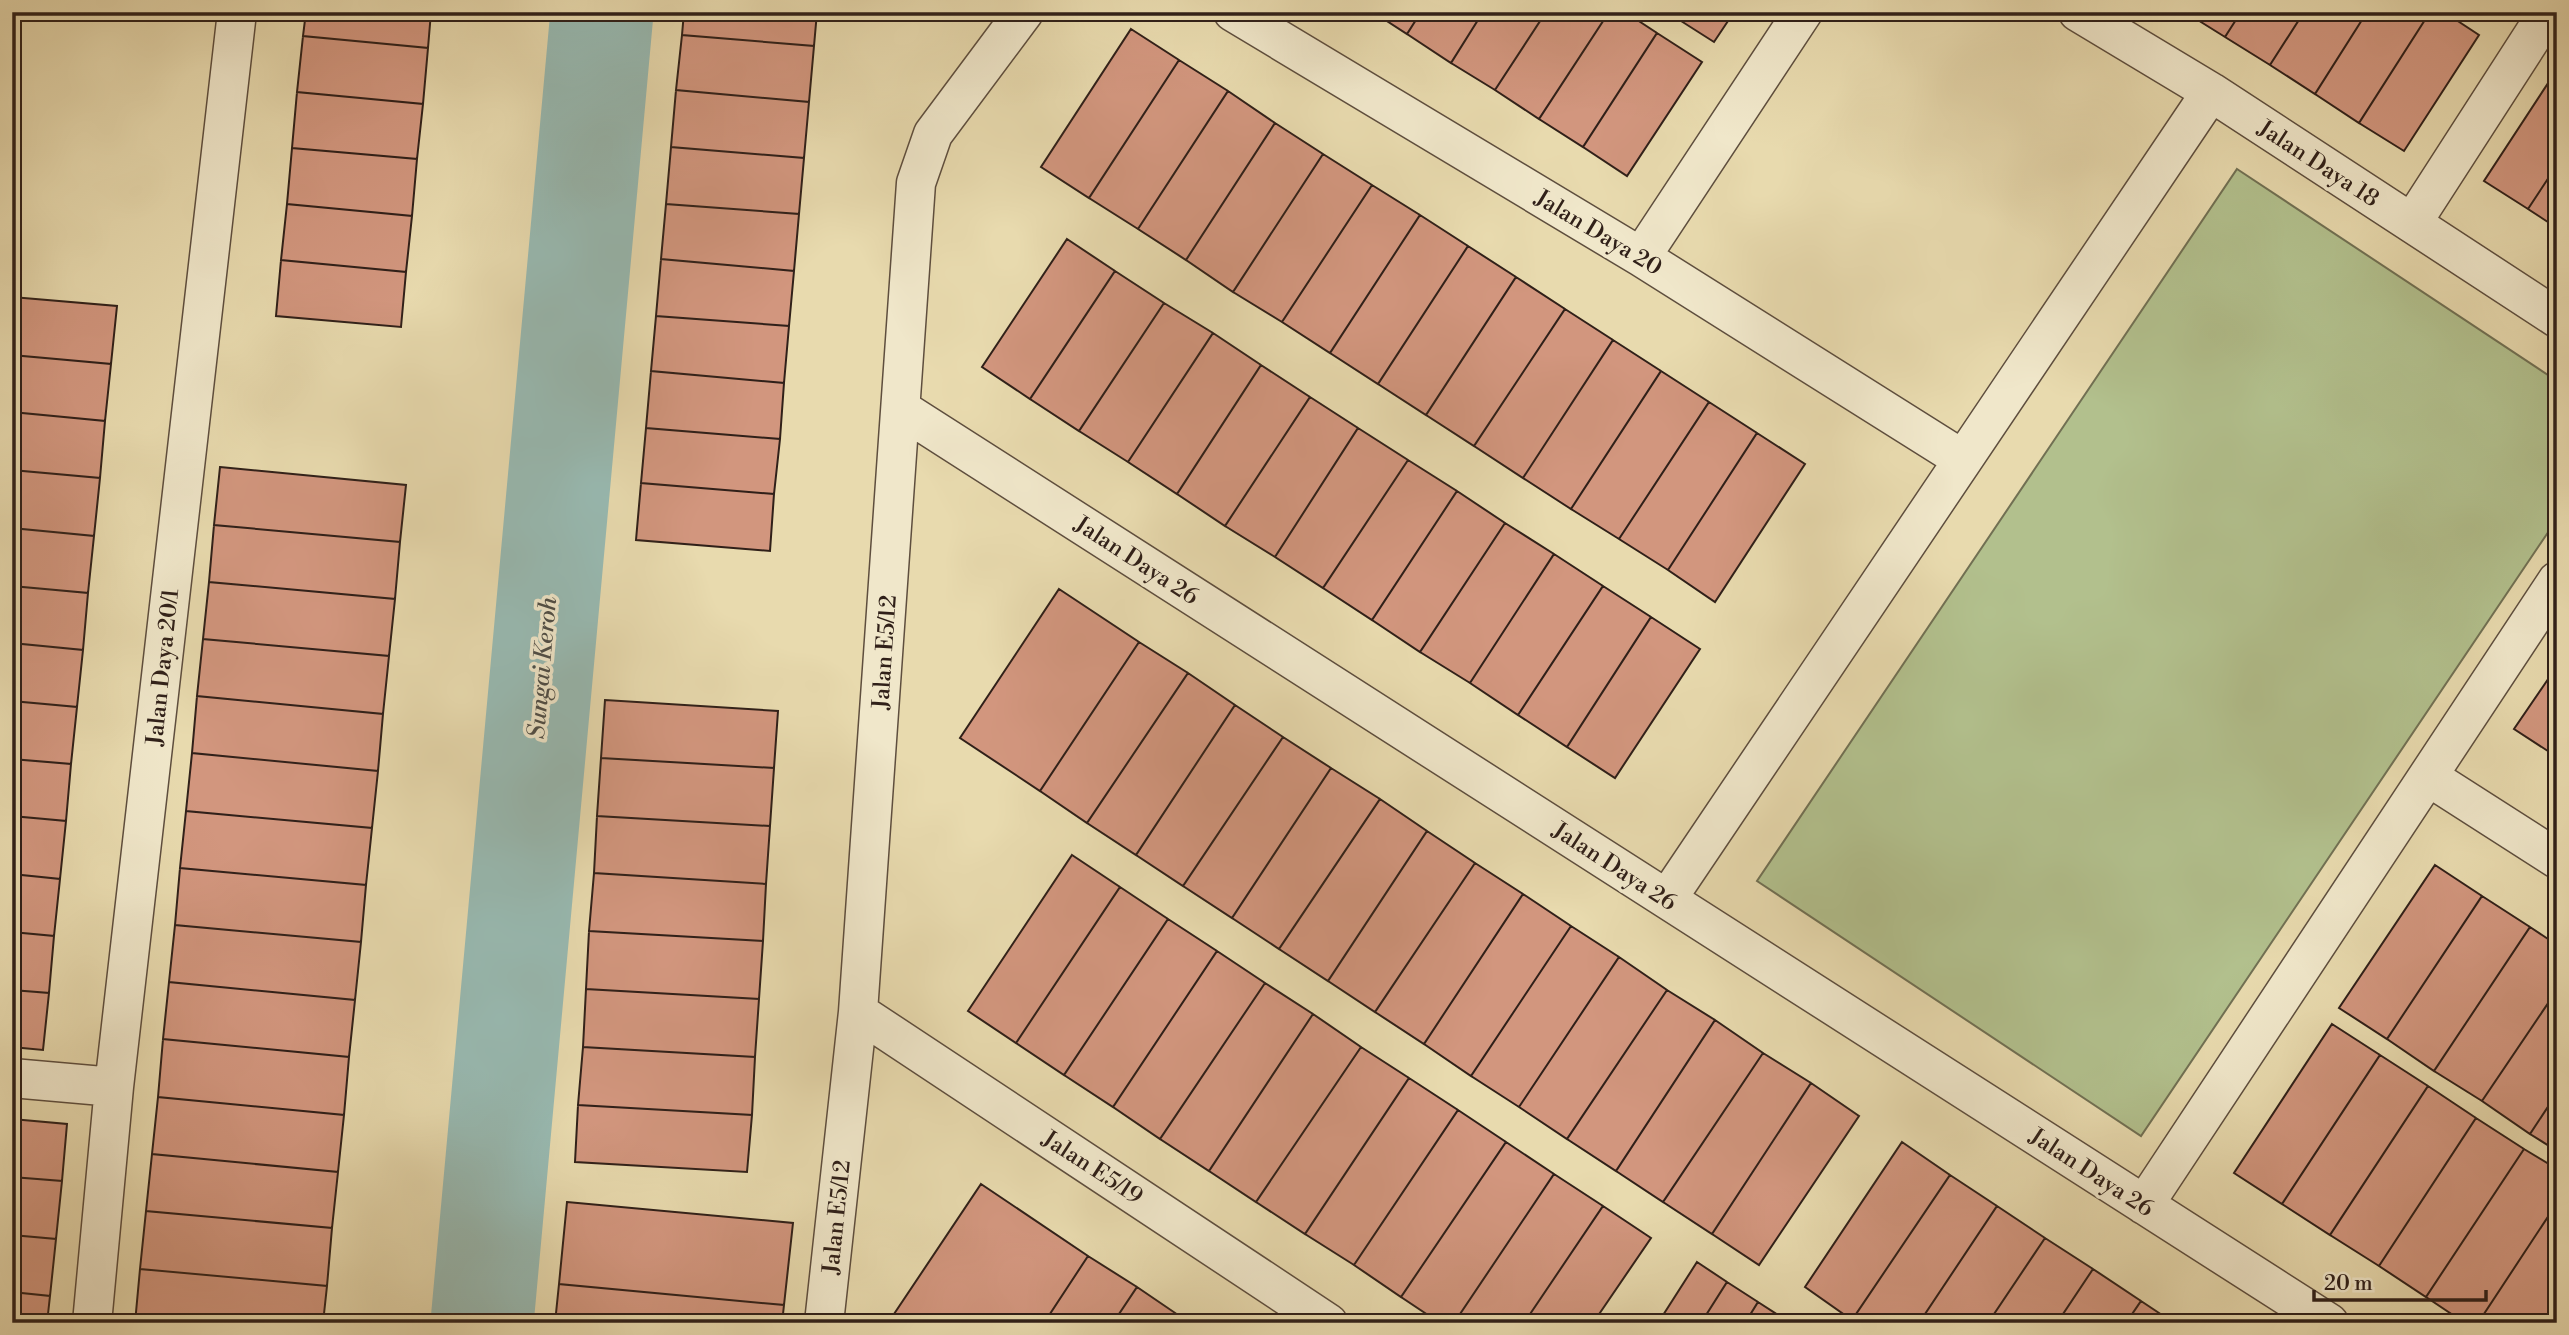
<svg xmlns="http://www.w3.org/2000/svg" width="2569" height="1335" font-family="'Libre Bodoni',serif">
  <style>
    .green { fill: #b2c08d; stroke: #717053; stroke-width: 2 }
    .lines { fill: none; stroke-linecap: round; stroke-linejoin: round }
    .river { stroke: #98bab2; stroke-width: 103 }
    .building { fill: #d2967e; stroke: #302019; stroke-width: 2 }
    .minor-casing { stroke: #5e4e3e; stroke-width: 41 }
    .minor { stroke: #f0e7ca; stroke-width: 38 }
    .labels { text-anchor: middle; stroke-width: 7; stroke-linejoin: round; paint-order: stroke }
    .street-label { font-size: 23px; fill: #302019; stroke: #f0e7ca }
    .water-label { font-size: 24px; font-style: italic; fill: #4f4e47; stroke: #f0e7ca }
  </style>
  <rect width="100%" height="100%" fill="#e8daae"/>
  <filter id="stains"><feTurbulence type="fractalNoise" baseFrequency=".00286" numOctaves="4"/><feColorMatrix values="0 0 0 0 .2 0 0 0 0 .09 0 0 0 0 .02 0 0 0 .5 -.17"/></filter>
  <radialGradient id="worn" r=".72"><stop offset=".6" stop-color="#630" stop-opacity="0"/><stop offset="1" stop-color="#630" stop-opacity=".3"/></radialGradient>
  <path class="green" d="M 2237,169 L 2557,381 L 2557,519 L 2141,1136 L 1757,881 Z"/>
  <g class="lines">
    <path class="river" d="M 482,1323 L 602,12"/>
  </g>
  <path class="building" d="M 306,12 L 431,12 L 428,48 L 303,36 Z
    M 684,12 L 817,12 L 814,46 L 682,35 Z
    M 1373,12 L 1421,12 L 1407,34 Z
    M 1421,12 L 1483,12 L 1451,63 L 1407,34 Z
    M 1483,12 L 1546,12 L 1495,90 L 1451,63 Z
    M 1546,12 L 1609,12 L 1539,119 L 1495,90 Z
    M 1609,12 L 1625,12 L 1657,33 L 1583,147 L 1539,119 Z
    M 1671,12 L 1734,12 L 1714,42 L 1670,14 Z
    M 2185,12 L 2241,12 L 2225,37 Z
    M 2241,12 L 2304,12 L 2270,65 L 2225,37 Z
    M 2304,12 L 2367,12 L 2315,94 L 2270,65 Z
    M 2367,12 L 2430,12 L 2359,123 L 2315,94 Z
    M 2430,12 L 2444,12 L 2479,35 L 2404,151 L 2359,123 Z
    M 1131,29 L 1179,60 L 1089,198 L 1041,167 Z
    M 1657,33 L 1702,62 L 1627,176 L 1583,147 Z
    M 682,35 L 814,46 L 809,102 L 676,90 Z
    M 303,36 L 428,48 L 423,104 L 297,92 Z
    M 1179,60 L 1228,91 L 1138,229 L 1089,198 Z
    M 2556,71 L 2557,165 L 2528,209 L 2484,181 Z
    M 676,90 L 809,102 L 804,158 L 671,147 Z
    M 1228,91 L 1275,123 L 1186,260 L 1138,229 Z
    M 297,92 L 423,104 L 417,159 L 292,148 Z
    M 1275,123 L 1323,154 L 1233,292 L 1186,260 Z
    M 671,147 L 804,158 L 799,214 L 666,204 Z
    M 292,148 L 417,159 L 412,216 L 287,204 Z
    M 1323,154 L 1372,185 L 1282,322 L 1233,292 Z
    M 2557,165 L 2557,228 L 2528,209 Z
    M 1372,185 L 1420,215 L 1330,353 L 1282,322 Z
    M 287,204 L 412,216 L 406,272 L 281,260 Z
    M 666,204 L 799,214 L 794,271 L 661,259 Z
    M 1420,215 L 1468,246 L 1378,384 L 1330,353 Z
    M 1067,239 L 1115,271 L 1030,399 L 982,367 Z
    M 1468,246 L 1516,277 L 1426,415 L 1378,384 Z
    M 661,259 L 794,271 L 789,326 L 656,316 Z
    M 281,260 L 406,272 L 401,327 L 276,316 Z
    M 1115,271 L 1164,303 L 1079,431 L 1030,399 Z
    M 1516,277 L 1565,309 L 1474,446 L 1426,415 Z
    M 12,297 L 117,306 L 111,364 L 12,355 Z
    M 1164,303 L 1213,333 L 1128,462 L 1079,431 Z
    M 1565,309 L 1613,340 L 1523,478 L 1474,446 Z
    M 656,316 L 789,326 L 784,383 L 651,371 Z
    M 1213,333 L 1261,365 L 1177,494 L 1128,462 Z
    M 1613,340 L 1661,371 L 1571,509 L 1523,478 Z
    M 12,355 L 111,364 L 105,421 L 12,412 Z
    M 1261,365 L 1310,397 L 1225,526 L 1177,494 Z
    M 651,371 L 784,383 L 780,439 L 646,428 Z
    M 1661,371 L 1709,402 L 1619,539 L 1571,509 Z
    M 1310,397 L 1358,428 L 1275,557 L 1225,526 Z
    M 1709,402 L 1757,433 L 1668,570 L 1619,539 Z
    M 12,412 L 105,421 L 100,478 L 12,470 Z
    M 646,428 L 780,439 L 774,494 L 641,483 Z
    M 1358,428 L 1408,460 L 1323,588 L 1275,557 Z
    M 1757,433 L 1805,464 L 1715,602 L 1668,570 Z
    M 1408,460 L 1457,491 L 1372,620 L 1323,588 Z
    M 220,467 L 406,485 L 400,542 L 214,525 Z
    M 12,470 L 100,478 L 94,536 L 12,528 Z
    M 641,483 L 774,494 L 770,551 L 636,540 Z
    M 1457,491 L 1505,523 L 1420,652 L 1372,620 Z
    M 1505,523 L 1554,554 L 1470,683 L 1420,652 Z
    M 214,525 L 400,542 L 395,599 L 209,582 Z
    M 12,528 L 94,536 L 88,593 L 12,586 Z
    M 1554,554 L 1603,586 L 1518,715 L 1470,683 Z
    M 209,582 L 395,599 L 389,656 L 203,639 Z
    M 12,586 L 88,593 L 83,650 L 12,643 Z
    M 1603,586 L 1651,617 L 1567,747 L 1518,715 Z
    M 1059,589 L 1139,642 L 1040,791 L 960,738 Z
    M 1651,617 L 1700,649 L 1615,778 L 1567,747 Z
    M 203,639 L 389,656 L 383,714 L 197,696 Z
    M 1139,642 L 1188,673 L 1087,823 L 1040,791 Z
    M 12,643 L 83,650 L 77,707 L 12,701 Z
    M 2557,666 L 2557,757 L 2514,729 Z
    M 1188,673 L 1235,705 L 1136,855 L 1087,823 Z
    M 197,696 L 383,714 L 378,771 L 192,753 Z
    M 605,700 L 778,711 L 774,768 L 601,758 Z
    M 12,701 L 77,707 L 71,764 L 12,759 Z
    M 1235,705 L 1283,737 L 1183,886 L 1136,855 Z
    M 1283,737 L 1331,768 L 1232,918 L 1183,886 Z
    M 192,753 L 378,771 L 372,828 L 186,811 Z
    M 601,758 L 774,768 L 770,826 L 597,816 Z
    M 12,759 L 71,764 L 66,821 L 12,816 Z
    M 1331,768 L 1380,799 L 1279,949 L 1232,918 Z
    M 1380,799 L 1427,831 L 1328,981 L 1279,949 Z
    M 186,811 L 372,828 L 366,885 L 180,868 Z
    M 12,816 L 66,821 L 60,879 L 12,874 Z
    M 597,816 L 770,826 L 766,884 L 594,873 Z
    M 1427,831 L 1475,863 L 1375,1012 L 1328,981 Z
    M 1072,855 L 1120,887 L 1016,1043 L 968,1011 Z
    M 1475,863 L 1523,894 L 1424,1044 L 1375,1012 Z
    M 2435,865 L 2482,896 L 2387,1039 L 2339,1008 Z
    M 180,868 L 366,885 L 361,942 L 175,925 Z
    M 594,873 L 766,884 L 763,941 L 589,931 Z
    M 12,874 L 60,879 L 54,936 L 12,932 Z
    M 1120,887 L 1168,919 L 1064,1075 L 1016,1043 Z
    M 1523,894 L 1571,926 L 1471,1076 L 1424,1044 Z
    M 2482,896 L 2530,927 L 2434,1071 L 2387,1039 Z
    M 1168,919 L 1217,951 L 1113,1107 L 1064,1075 Z
    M 175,925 L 361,942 L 355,1000 L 169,982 Z
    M 1571,926 L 1619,957 L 1519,1107 L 1471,1076 Z
    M 2530,927 L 2557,945 L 2557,990 L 2482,1101 L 2434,1071 Z
    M 589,931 L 763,941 L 759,999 L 586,989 Z
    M 12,932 L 54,936 L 49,993 L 12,990 Z
    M 1217,951 L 1265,983 L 1160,1139 L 1113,1107 Z
    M 1619,957 L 1667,990 L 1567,1139 L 1519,1107 Z
    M 169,982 L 355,1000 L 349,1057 L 163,1039 Z
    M 1265,983 L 1313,1014 L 1209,1171 L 1160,1139 Z
    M 586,989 L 759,999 L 755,1057 L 583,1047 Z
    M 12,990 L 49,993 L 43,1050 L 12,1047 Z
    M 1667,990 L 1715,1020 L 1616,1171 L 1567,1139 Z
    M 2557,990 L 2557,1093 L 2530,1134 L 2482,1101 Z
    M 1313,1014 L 1361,1047 L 1256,1202 L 1209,1171 Z
    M 1715,1020 L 1763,1053 L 1663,1202 L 1616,1171 Z
    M 2332,1024 L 2380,1055 L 2282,1204 L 2234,1173 Z
    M 163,1039 L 349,1057 L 344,1115 L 158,1097 Z
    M 583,1047 L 755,1057 L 752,1115 L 578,1105 Z
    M 1361,1047 L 1409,1078 L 1305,1234 L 1256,1202 Z
    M 1763,1053 L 1811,1083 L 1712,1234 L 1663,1202 Z
    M 2380,1055 L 2428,1086 L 2330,1235 L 2282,1204 Z
    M 1409,1078 L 1458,1110 L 1354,1265 L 1305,1234 Z
    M 1811,1083 L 1859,1116 L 1759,1265 L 1712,1234 Z
    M 2428,1086 L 2476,1118 L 2379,1266 L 2330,1235 Z
    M 2557,1093 L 2557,1151 L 2530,1134 Z
    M 158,1097 L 344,1115 L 338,1172 L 152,1154 Z
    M 578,1105 L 752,1115 L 747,1172 L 575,1162 Z
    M 1458,1110 L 1506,1142 L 1401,1297 L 1354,1265 Z
    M 2476,1118 L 2524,1149 L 2426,1297 L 2379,1266 Z
    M 12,1119 L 67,1124 L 62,1181 L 12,1177 Z
    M 1506,1142 L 1554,1174 L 1454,1323 L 1440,1323 L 1401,1297 Z
    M 1902,1142 L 1950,1175 L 1852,1320 L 1805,1287 Z
    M 2524,1149 L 2557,1169 L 2557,1203 L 2478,1323 L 2465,1323 L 2426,1297 Z
    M 152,1154 L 338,1172 L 332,1228 L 146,1211 Z
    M 1554,1174 L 1603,1206 L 1524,1323 L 1454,1323 Z
    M 1950,1175 L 1997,1206 L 1919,1323 L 1857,1323 L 1852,1320 Z
    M 12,1177 L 62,1181 L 56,1239 L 12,1235 Z
    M 981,1184 L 1088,1256 L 1044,1323 L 888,1323 Z
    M 567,1202 L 793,1223 L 784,1305 L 559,1284 Z
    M 2557,1203 L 2557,1307 L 2547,1323 L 2478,1323 Z
    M 1603,1206 L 1651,1238 L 1593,1323 L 1524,1323 Z
    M 1997,1206 L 2045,1238 L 1988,1323 L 1919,1323 Z
    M 146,1211 L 332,1228 L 327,1286 L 140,1269 Z
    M 12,1235 L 56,1239 L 50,1296 L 12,1292 Z
    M 2045,1238 L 2093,1269 L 2057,1323 L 1988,1323 Z
    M 1088,1256 L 1137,1287 L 1113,1323 L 1044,1323 Z
    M 1697,1262 L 1727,1282 L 1701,1323 L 1658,1323 Z
    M 140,1269 L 327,1286 L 323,1323 L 135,1323 Z
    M 2093,1269 L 2141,1301 L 2126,1323 L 2057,1323 Z
    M 1727,1282 L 1758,1302 L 1745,1323 L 1701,1323 Z
    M 559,1284 L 784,1305 L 782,1323 L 555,1323 Z
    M 1137,1287 L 1184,1319 L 1182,1323 L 1113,1323 Z
    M 12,1292 L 50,1296 L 47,1323 L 12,1323 Z
    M 2141,1301 L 2174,1323 L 2126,1323 Z
    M 1758,1302 L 1789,1322 L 1789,1323 L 1745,1323 Z
    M 2557,1307 L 2557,1323 L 2547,1323 Z"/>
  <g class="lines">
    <g class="minor-casing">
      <path id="minor" d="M 1233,12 L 1641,257 L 1962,459
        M 2078,12 L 2211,92 L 2557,318
        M 2412,223 L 2548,12
        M 1641,257 L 1803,12
        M 901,409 L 2329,1323
        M 2429,777 L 2557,859
        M 1667,899 L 2211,92
        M 858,1012 L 1328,1323
        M 12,1078 L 114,1087
        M 2144,1205 L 2557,581
        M 92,1323 L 114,1087 L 237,12
        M 824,1323 L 858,1012 L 916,183 L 933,134 L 1024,12"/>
    </g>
    <use href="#minor" class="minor"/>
  </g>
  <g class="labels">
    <g class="street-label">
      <text transform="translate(2319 163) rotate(33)" y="8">Jalan Daya 18</text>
      <text transform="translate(1599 232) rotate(31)" y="8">Jalan Daya 20</text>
      <text transform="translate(1137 560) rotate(33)" y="8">Jalan Daya 26</text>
      <text transform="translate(884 652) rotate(-86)" y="8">Jalan E5/12</text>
      <text transform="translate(162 667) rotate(-84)" y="8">Jalan Daya 20/1</text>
      <text transform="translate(1615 866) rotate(33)" y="8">Jalan Daya 26</text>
      <text transform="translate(1093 1167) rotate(33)" y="8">Jalan E5/19</text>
      <text transform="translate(2092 1172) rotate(33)" y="8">Jalan Daya 26</text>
      <text transform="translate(836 1217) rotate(-84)" y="8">Jalan E5/12</text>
    </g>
    <g class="water-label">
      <text transform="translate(542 668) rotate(-85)" y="8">Sungai Keroh</text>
    </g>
  </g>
  <rect width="2569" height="1335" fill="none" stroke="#e8daae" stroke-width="42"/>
  <rect x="14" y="14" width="2541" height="1307" fill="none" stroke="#302019" stroke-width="3.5"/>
  <rect x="21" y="21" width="2527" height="1293" fill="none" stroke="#302019" stroke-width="2"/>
  <path d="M2314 1290v10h172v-10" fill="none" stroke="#302019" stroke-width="3.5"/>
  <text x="2324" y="1290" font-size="21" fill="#302019" stroke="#f0e7ca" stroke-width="5" paint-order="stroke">20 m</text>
  <rect width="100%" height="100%" filter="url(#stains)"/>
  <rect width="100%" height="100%" fill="url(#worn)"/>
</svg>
